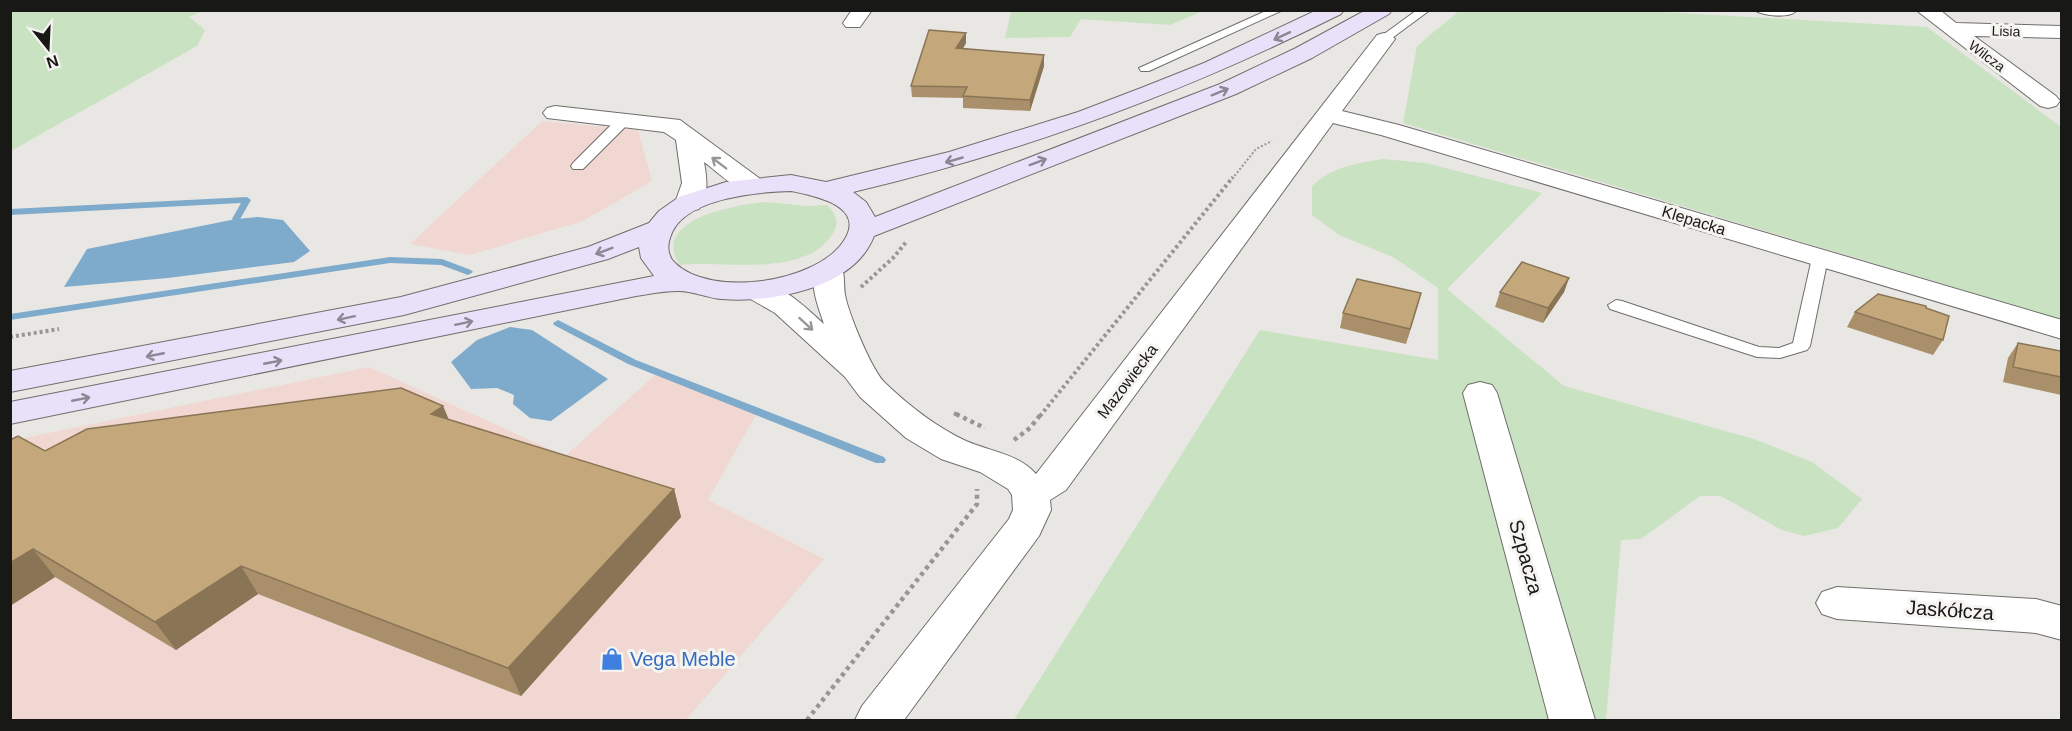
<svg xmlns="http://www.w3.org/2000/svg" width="2072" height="731" font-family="Arial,sans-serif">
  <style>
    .industrial { fill: #f1d7d1 }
    .green { fill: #c9e2c2 }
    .water { fill: #7eaacc }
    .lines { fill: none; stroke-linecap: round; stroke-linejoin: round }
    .stream { fill: #7eaacc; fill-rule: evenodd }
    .service-casing { stroke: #6f6e6b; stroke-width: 2 }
    .minor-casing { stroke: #6f6e6b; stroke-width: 2 }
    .secondary-casing { stroke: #6f6e6b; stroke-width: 2 }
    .path-far2 { stroke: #979692; stroke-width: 2; stroke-dasharray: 2 2; stroke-linecap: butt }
    .path-far1 { stroke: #979692; stroke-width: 4; stroke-dasharray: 3 3; stroke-linecap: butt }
    .path { stroke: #979692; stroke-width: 4.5; stroke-dasharray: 4 4; stroke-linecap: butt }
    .service { fill: #fff; fill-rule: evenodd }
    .minor { fill: #fff; fill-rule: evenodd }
    .secondary { fill: #e9e1fa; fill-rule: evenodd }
    .wall { fill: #a9906a }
    .shaded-wall { fill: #897556 }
    .building { fill: #c4a77b; stroke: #897556; stroke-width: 1.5 }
    .oneway { stroke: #8b8793 }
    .oneway2 { stroke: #979796 }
    .labels { text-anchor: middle; stroke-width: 6; stroke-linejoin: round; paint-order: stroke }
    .far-street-label { font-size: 14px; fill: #181816; stroke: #f6f4f1 }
    .street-label { font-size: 16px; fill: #181816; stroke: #f6f4f1 }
    .near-street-label { font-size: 20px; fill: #181816; stroke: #f6f4f1 }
    .near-shop-label { font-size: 20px; fill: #366cbe; stroke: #f6f4f1; text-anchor: start }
  </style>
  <rect width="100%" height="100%" fill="#e9e7e3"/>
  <path class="industrial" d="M 542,121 L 638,130 L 652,181 L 583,221 L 470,255 L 410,244 Z
    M 369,367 L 565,456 L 655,375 L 758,411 L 708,500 L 824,559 L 686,720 L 11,720 L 10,441 Z"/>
  <path class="green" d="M 11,10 L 204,11 L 189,17 L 205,30 L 197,46 L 11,151 Z
    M 1011,11 L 1011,10 L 1203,11 L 1170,25 L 1081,19 L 1070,37 L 1005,38 Z
    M 1459,11 L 1646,11 L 1927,27 L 2061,127 L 2061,319 L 1403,123 L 1417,46 Z
    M 1383,159 L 1426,163 L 1542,193 L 1447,289 L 1564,386 L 1754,439 L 1812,462 L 1862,499 L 1838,528 L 1804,536 L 1782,530 L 1721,496 L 1700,496 L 1641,539 L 1621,540 L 1606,719 L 1014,720 L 1260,330 L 1438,360 L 1438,288 L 1393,257 L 1339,235 L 1312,215 L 1312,186 C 1335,166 1353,164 1383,159 Z
    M 766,202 L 807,206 L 827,205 C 836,214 840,222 833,233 C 806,279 723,260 680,265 C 649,219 738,204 766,202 Z"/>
  <path class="water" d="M 258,217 L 283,220 L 310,251 L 294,262 L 168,278 L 64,287 L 87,249 L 236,219 Z
    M 510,327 L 532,330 L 608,379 L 551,421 L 530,418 L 513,404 L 514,395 L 497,388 L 471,389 L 451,362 L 477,340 Z"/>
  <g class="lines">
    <path class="stream" d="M 247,197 L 251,200 L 239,221 L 236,222 L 232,219 L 241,203 L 10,215 L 10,209 Z
      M 390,257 L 442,259 L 471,270 L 473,272 L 468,275 L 441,265 L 390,263 L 10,320 L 10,314 Z
      M 558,320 L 636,360 L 884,457 L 886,460 L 884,463 L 876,463 L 628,364 L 554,325 L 553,323 Z"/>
    <g class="service-casing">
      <path id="service" d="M 1268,10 L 1283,10 L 1149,71 L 1141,71 L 1139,68 Z
        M 1417,10 L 1430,10 L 1388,41 L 1380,41 L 1380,37 Z
        M 1754,10 L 1794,10 L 1795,12 C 1787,18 1763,16 1754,10 Z
        M 624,116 L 629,117 L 631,120 L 629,123 L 583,169 L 573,169 L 571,166 L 573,163 L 619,117 Z
        M 1820,253 L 1828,258 L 1810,346 L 1807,350 L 1780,358 L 1757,357 L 1610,309 L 1608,305 L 1616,300 L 1622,301 L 1759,347 L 1779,348 L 1793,343 L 1812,258 Z"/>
    </g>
    <g class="minor-casing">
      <path id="minor" d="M 852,10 L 872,10 L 860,27 L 846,27 L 843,23 Z
        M 1916,10 L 1940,10 L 1956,23 L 2062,26 L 2062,38 L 1974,36 L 2056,96 L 2060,101 L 2056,106 L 2048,108 L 2040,106 Z
        M 1384,33 L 1391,35 L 1395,39 L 1342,111 L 1399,125 L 2062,320 L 2062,339 L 1381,135 L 1333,123 L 1066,490 L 1050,500 L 1051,510 L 1039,536 L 904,720 L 855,720 L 862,706 L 1009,519 L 1013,510 L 1012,495 L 1008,489 L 980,472 L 941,459 L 906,438 L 860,397 L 845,377 L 775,313 L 747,297 L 743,291 L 747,285 C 777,277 804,306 824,324 C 818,306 807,281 819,264 L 829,261 L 839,264 C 846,273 843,283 845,295 C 849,315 871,368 884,382 C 908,405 936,427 966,441 C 989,451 1019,454 1036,474 L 1377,35 Z
        M 555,106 L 680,120 L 759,178 L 763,184 L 759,190 C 738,195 721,174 704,162 C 707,179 709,194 699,209 L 689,211 L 679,209 L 675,203 L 682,183 L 676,140 L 664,132 L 547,118 L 543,113 L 547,108 Z
        M 1480,382 L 1492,385 L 1497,393 L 1595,720 L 1549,720 L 1463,393 L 1468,385 Z
        M 1837,587 L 2036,599 L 2062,606 L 2062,640 L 2036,633 L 1837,619 L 1822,614 L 1816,603 L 1822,592 Z"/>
    </g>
    <g class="secondary-casing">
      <path id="secondary" d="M 1317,10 L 1344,10 L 1341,14 C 1185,92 1024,152 853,192 L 866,202 L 875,217 L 1220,84 L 1296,48 L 1366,10 L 1392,10 L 1389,14 L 1312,58 L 1236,94 L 874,236 C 854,289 771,303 722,299 C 707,298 691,290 677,291 C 664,291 649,294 636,296 L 10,424 L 10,402 L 654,276 L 641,258 L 639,247 L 608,259 L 404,315 L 10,392 L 10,371 L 401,297 L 588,247 L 649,223 L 659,211 L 679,197 L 726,182 L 791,175 L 826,182 L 949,152 L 1078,112 L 1141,88 L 1204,63 ZM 791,191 C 815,196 868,206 843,242 C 815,283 711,298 675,263 C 668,257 667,246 670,238 C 681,198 757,192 791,191 Z"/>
    </g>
    <path class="path-far2" d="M 1232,179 L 1256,149 L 1272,141"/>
    <path class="path-far1" d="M 861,287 L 893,258 L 907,241
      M 10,337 L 59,329
      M 954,413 L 959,416
      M 1040,416 L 1233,177"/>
    <path class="path" d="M 956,414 L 985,428
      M 1014,440 L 1030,428 L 1041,414
      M 807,720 L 977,504 L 977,489"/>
    <use href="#service" class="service"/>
    <use href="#minor" class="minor"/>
    <use href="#secondary" class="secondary"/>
  </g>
  <path class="wall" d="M 966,33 L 966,43 L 963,48 L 1044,66 L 1030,111 L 963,108 L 963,98 L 912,97 L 911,86 Z
    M 1569,278 L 1564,292 L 1543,323 L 1495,307 L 1500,292 Z
    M 1421,293 L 1406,344 L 1340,328 L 1343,313 Z
    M 1926,308 L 1943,340 L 1933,355 L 1847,327 L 1855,312 Z
    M 2018,343 L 2061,351 L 2061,395 L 2003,382 L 2008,358 Z
    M 443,406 L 449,420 L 674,489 L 681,517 L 521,696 L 258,594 L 176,650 L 55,577 L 10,606 L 45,451 Z"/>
  <path class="shaded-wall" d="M 966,33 L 966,43 L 957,59 L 956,48 Z
    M 1044,55 L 1044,66 L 1030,111 L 1030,100 Z
    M 1569,278 L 1564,292 L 1543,323 L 1548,308 Z
    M 1421,293 L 1417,308 L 1406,344 L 1410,329 Z
    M 443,406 L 454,433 L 431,414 Z
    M 674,489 L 681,517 L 521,696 L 508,668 Z
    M 33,549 L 55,577 L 10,606 L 10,563 Z
    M 241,566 L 258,594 L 176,650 L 155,622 Z"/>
  <path class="building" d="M 929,30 L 966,33 L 956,48 L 1044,55 L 1030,100 L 963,96 L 967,87 L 911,86 Z
    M 1522,262 L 1569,278 L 1548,308 L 1500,292 Z
    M 1357,279 L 1421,293 L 1410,329 L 1343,313 Z
    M 1878,294 L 1926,306 L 1926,308 L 1949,316 L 1943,340 L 1855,312 Z
    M 2018,343 L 2061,351 L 2061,377 L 2013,367 Z
    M 401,388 L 443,406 L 431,414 L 674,489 L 508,668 L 241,566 L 155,622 L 33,549 L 10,563 L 10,440 L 18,436 L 45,451 L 87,429 Z"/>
  <defs><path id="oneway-shaft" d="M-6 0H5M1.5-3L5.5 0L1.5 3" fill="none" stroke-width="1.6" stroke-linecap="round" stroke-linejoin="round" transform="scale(1.5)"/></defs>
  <g class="oneway">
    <use href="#oneway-shaft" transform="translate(1282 36) rotate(155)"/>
    <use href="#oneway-shaft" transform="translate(1220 92) rotate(-22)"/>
    <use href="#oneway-shaft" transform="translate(954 160) rotate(164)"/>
    <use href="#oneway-shaft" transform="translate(1038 162) rotate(-20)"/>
    <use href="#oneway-shaft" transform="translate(604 251) rotate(159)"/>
    <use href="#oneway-shaft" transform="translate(346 318) rotate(168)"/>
    <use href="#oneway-shaft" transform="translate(464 323) rotate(-12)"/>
    <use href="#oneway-shaft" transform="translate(155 355) rotate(169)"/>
    <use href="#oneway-shaft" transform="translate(273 362) rotate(-11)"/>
    <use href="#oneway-shaft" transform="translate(81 399) rotate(-11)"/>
  </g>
  <g class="oneway2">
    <use href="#oneway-shaft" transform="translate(719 163) rotate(-143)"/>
    <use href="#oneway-shaft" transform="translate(806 324) rotate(42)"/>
  </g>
  <defs>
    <g id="shop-bare" transform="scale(1.8)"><path d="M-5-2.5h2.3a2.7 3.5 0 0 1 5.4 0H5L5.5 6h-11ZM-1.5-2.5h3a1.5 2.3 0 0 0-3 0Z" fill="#3f7fe0" stroke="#f6f4f1" stroke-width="2.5" paint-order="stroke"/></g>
  </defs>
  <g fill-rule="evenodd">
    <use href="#shop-bare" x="612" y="659"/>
  </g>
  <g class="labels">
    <g class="far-street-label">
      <text transform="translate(2006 31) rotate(2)" y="5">Lisia</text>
      <text transform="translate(1987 56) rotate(37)" y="5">Wilcza</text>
    </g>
    <g class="street-label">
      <text transform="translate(1694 220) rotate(17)" y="6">Klepacka</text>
      <text transform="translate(1127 381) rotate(-53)" y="6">Mazowiecka</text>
    </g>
    <g class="near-street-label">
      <text transform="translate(1526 557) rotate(74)" y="7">Szpacza</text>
      <text transform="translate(1950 610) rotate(4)" y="7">Jaskółcza</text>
    </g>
    <g class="near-shop-label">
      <text x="630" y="666">Vega Meble</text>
    </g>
  </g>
  <rect width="2072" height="731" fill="none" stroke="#181816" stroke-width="24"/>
  <g transform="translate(48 48) rotate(162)" stroke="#f6f4f1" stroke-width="4.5" paint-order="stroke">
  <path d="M0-4.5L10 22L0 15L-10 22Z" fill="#181816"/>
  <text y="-9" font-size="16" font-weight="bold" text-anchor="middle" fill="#181816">N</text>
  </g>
</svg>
